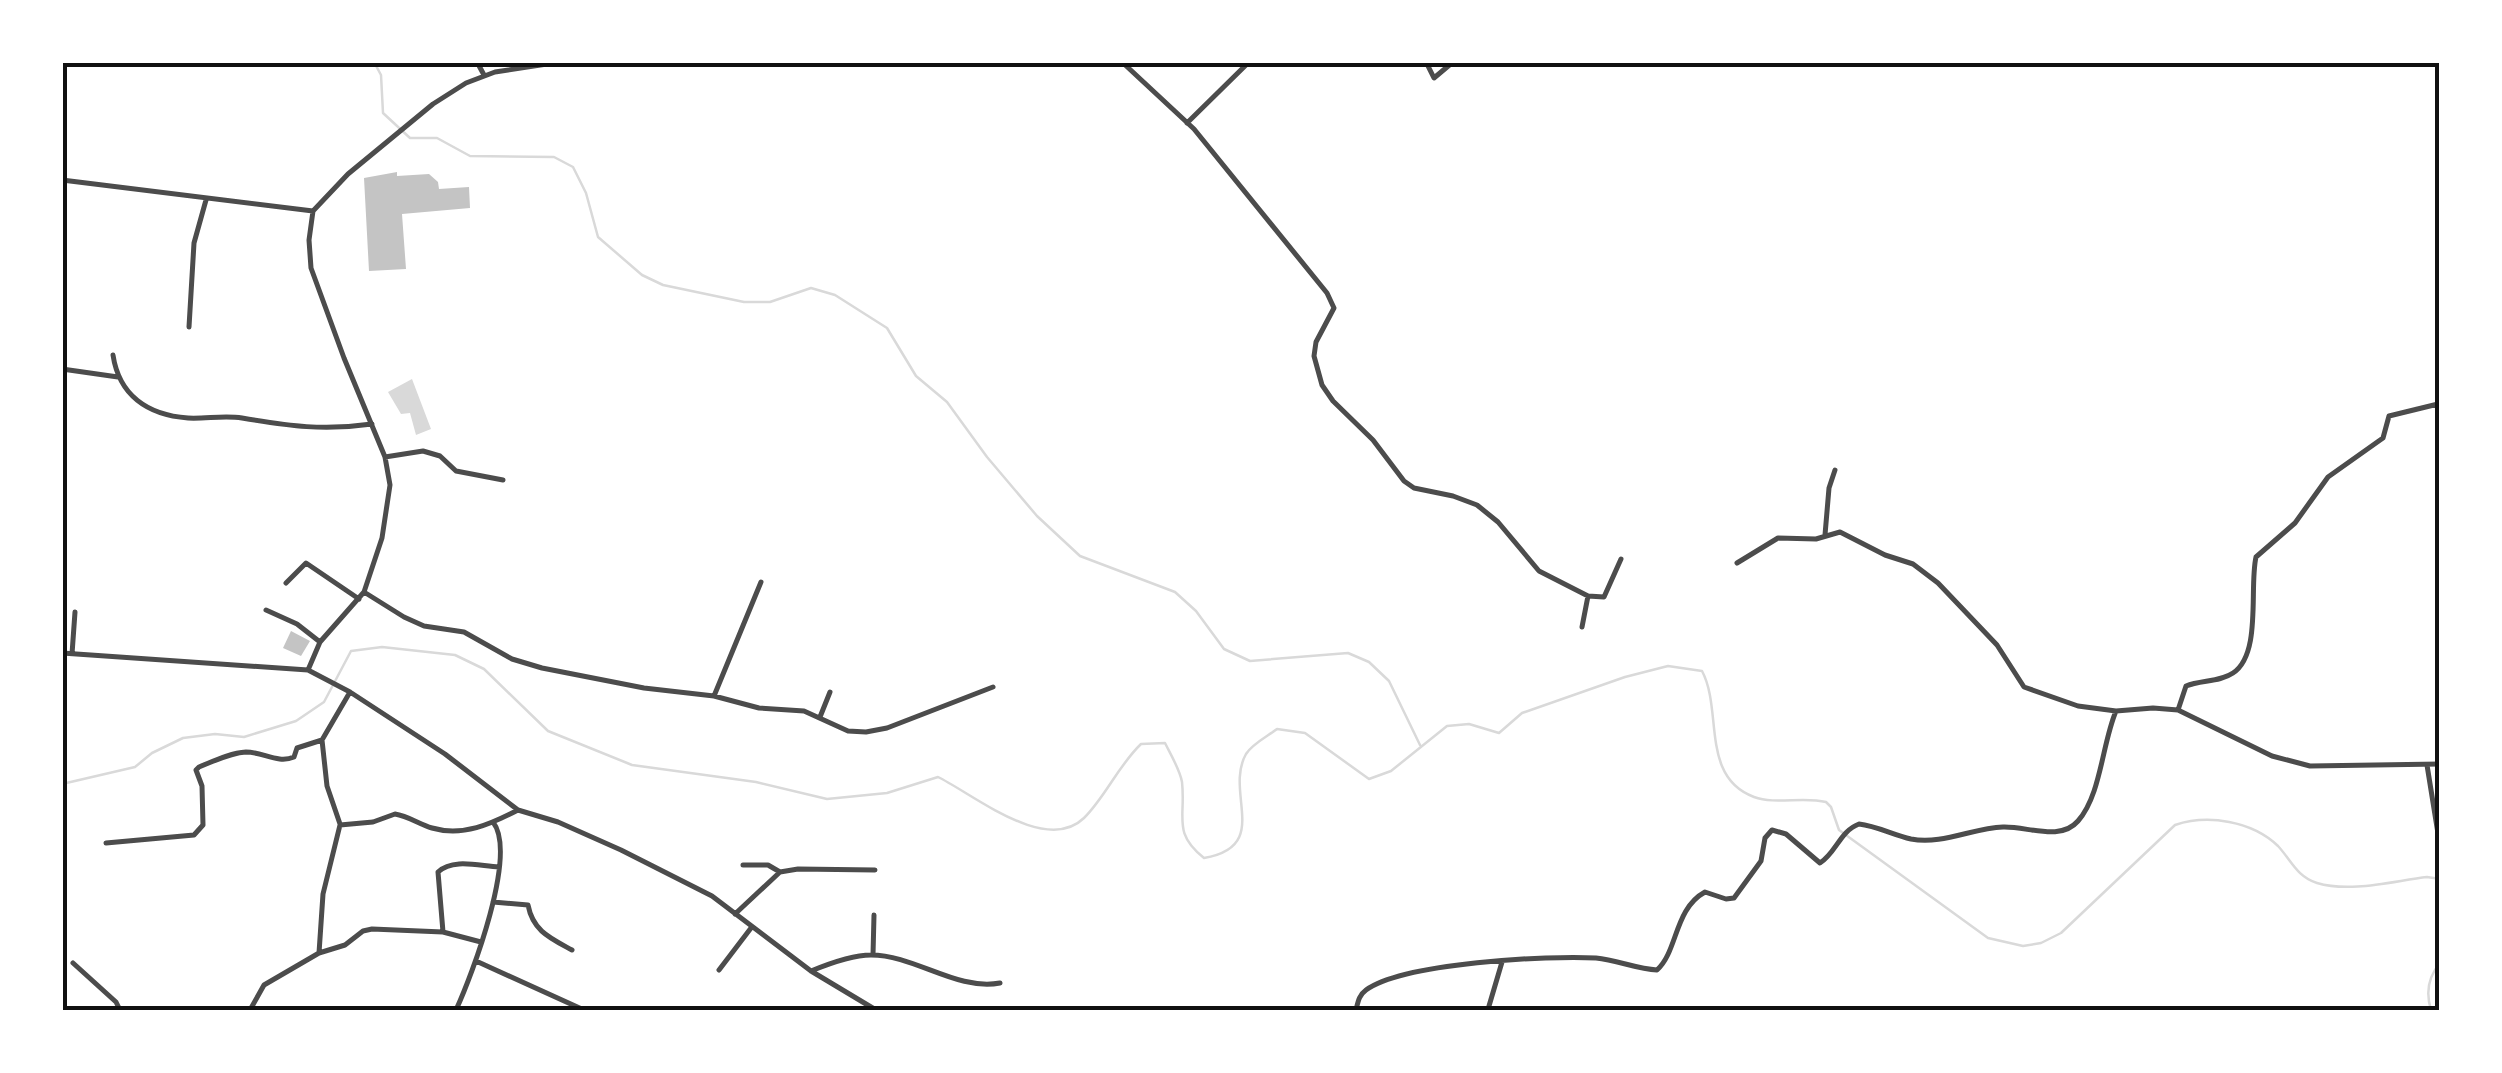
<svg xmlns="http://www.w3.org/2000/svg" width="2502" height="1073" font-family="'IBM Plex Sans',sans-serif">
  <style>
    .water { fill: #d9d9d9 }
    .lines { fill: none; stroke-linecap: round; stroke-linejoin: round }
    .stream { stroke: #d9d9d9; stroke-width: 2.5 }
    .building { fill: #c4c4c4 }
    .minor { stroke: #4c4c4c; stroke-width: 5 }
    .neatline { fill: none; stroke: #111; stroke-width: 4 }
  </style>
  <rect width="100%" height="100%" fill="#fff"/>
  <path class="water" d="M 412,379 L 431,429 L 416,435 L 410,413 L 401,414 L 388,392 Z"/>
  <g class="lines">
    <path class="stream" d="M 374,62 L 381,75 L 383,113 L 410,138 L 437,138 L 470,156 L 554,157 L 573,167 L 586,193 L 598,237 L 642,275 L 663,285 L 744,302 L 770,302 L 811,288 L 835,295 L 887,328 L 916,376 L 947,402 L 987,457 L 1037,516 L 1080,556 L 1175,592 L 1196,611 L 1224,649 L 1250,661 L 1348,653 L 1369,662 L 1389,681 L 1420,745
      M 62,784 L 135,767 L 152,753 L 183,738 L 215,734 L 244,737 L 296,721 L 324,702 L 351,651 L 382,647 L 455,655 L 484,669 L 548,731 L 632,765 L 756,782 L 827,799 L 887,793 L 938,777 C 973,794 1046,855 1084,818 C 1106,796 1118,766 1141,744 L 1165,743 C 1171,755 1180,770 1182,782 C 1186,817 1172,833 1204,858 C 1272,846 1224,793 1246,754 C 1252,744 1268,736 1277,729 L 1305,733 L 1369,779 L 1391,771 L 1447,726 L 1469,724 L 1499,733 L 1522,713 L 1625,677 L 1668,666 L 1702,671 C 1723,710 1700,777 1754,797 C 1776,805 1803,796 1826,802 L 1831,807 L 1839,830 L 1988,938 L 2023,946 L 2041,943 L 2061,933 L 2175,825 C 2208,814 2252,821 2278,846 C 2291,860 2297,877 2317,883 C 2350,893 2393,881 2427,877 L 2440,879
      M 2431,1010 C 2426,994 2428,977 2440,963"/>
  </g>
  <path class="building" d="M 397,172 L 397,176 L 429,174 L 438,182 L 439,189 L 469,187 L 470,208 L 402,214 L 406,269 L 369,271 L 364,178 Z
    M 291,631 L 310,641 L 301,656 L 283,648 Z"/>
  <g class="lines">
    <path class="minor" d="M 477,62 L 484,75
      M 560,62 L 495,72 L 466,83 L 433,104 L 348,174 L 313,211 L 309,240 L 311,268 L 344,358 L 385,457 L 390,485 L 382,538 L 364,592 L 320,642 L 308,670 L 350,692 L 445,754 L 518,810 L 558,822 L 621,850 L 712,896 L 811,971 L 876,1010
      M 1122,62 L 1194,129 L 1327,293 L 1334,308 L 1316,342 L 1314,356 L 1322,385 L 1333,401 L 1373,440 L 1404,481 L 1414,488 L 1453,496 L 1477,505 L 1498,522 L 1539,571 L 1588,596 L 1604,597 L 1621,559
      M 1426,62 L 1434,78 L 1453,62
      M 1187,123 L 1249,62
      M 62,180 L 313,211
      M 189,327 L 194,243 L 206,200
      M 113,355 C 119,395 147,415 188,418 C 206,419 224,415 242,418 C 290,426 323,431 372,424
      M 62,369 L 118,377
      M 2438,404 L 2440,369
      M 385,457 L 423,451 L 440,456 L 456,471 L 503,480
      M 1825,535 L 1829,488 L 1835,470
      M 1737,563 L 1778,538 L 1816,539 L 1840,532 L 1885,555 L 1913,564 L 1938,583 L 1997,645 L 2024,687 L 2078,706 L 2116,711 L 2153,708 L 2178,710 L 2272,756 L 2310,766 L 2440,764
      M 286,583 L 306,563 L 359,599
      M 364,592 L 404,617 L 424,626 L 464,632 L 512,659 L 542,668 L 644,688 L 714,696 L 759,708 L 804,711 L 848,731 L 866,732 L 887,728 L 993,687
      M 266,610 L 297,624 L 320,642
      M 1582,627 L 1588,596
      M 62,653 L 308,670
      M 72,654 L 75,612
      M 714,696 L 761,582
      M 2178,710 L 2186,686 C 2201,680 2220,682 2233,673 C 2262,654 2249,587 2256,557 L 2295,523 L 2328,477 L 2383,438 L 2389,416 L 2438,404 L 2440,410
      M 820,717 L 830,692
      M 2427,765 L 2440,846
      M 340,824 L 327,786 L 322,740 L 350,692
      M 106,843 L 194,835 L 203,825 L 202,786 L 196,770 L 199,767 C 214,761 230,753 246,752 C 263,752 278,764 294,757 L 297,748 L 322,740
      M 743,865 L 768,865 L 780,872
      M 493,902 L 528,905 C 533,931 550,938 572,950
      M 735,914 L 780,872 L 798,869 L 875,870
      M 443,932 L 438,872 C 453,858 479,866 499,867
      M 319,953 L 345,945 L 363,931 L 372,929 L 443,932 L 481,942
      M 873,955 L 874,915
      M 476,961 L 584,1010
      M 73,963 L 116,1002 L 120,1010
      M 719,970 L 751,928
      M 811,971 C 828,964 852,955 871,955 C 915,955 956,991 1000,983
      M 1489,1006 L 1502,962
      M 250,1010 L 264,985 L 319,953 L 323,894 L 340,825 L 373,822 L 395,814 C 408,816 419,824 432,828 C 463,837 491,824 518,810
      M 456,1010 C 472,975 518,854 493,822
      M 1356,1010 C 1358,1002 1359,995 1366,990 C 1403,963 1549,955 1596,958 C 1617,960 1637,969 1657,970 C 1678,951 1674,909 1705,892 L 1726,899 L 1734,898 L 1761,861 L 1765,838 L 1772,830 L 1786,834 L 1820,863 C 1836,853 1840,831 1859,824 C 1877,826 1893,835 1911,839 C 1942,845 1973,828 2003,827 C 2027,826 2060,842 2078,821 C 2101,795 2102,744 2116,711"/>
  </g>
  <rect width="2502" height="1073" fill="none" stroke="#ffffff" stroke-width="130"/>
  <rect x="65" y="65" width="2372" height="943" class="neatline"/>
</svg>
